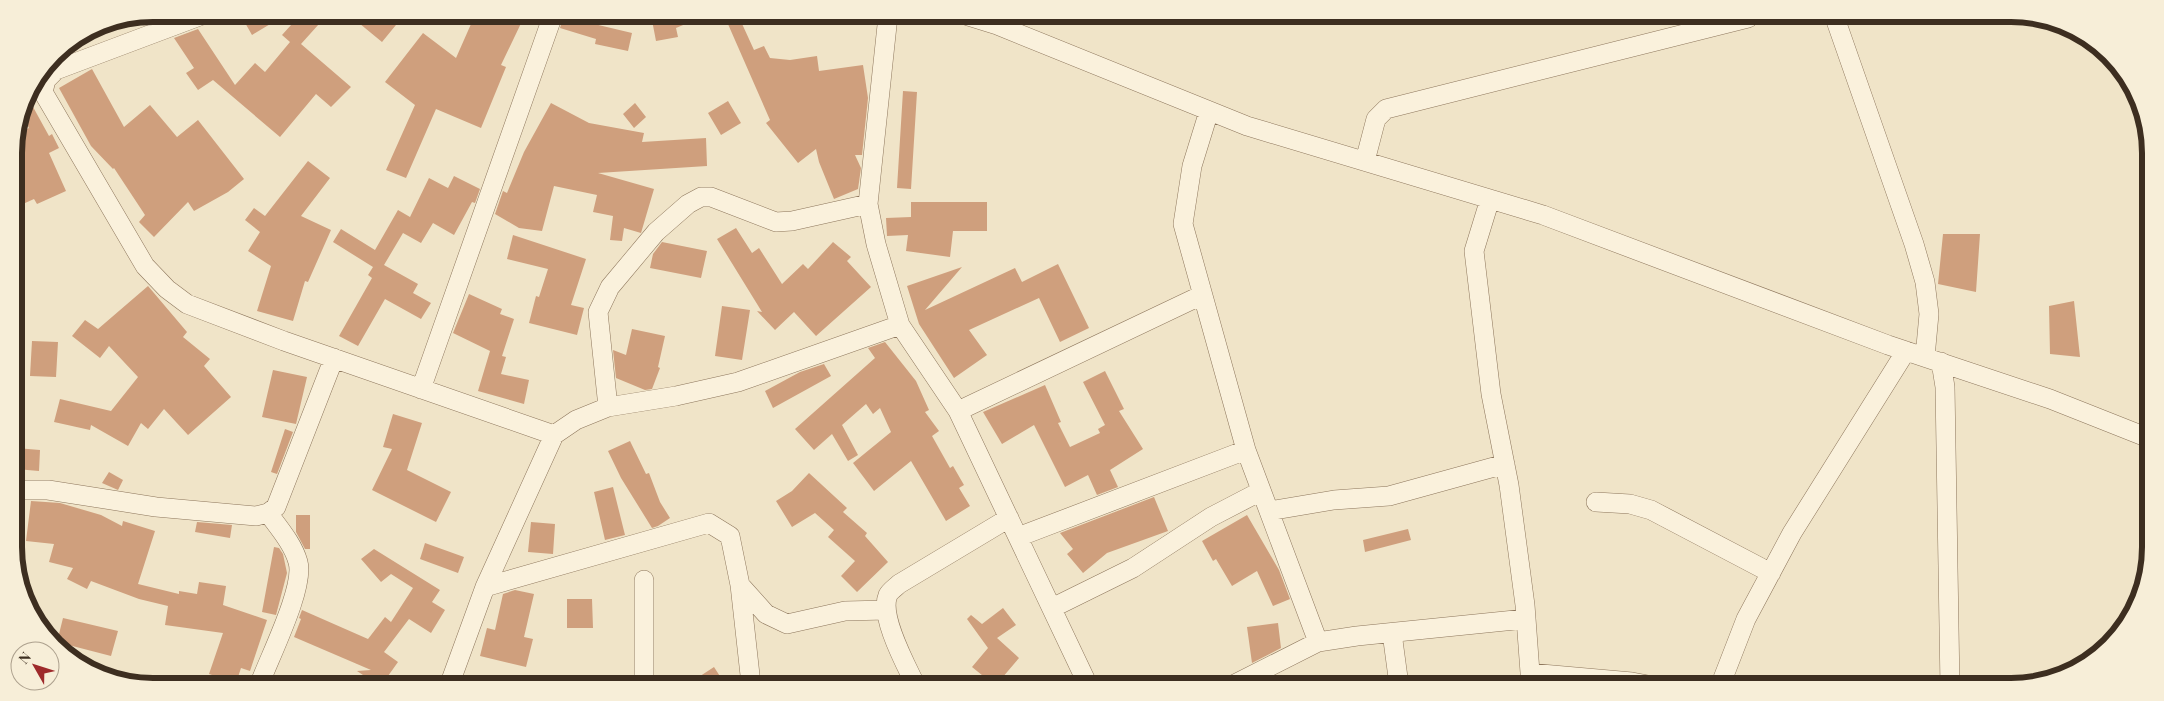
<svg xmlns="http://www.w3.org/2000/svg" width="2164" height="701" font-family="'Playfair Display',serif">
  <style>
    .building { fill: #cf9f7d }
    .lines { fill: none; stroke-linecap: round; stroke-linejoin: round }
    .minor-casing { stroke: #8d765c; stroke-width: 20 }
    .minor { stroke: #faf1dc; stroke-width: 19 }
    .rim { fill: none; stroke: #3d2e20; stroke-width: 6 }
  </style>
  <rect width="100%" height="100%" fill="#f0e4c8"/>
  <path class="building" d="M 240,14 L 287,14 L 252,35 Z
    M 301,14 L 328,14 L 301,44 L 351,87 L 331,107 L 316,94 L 280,137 L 213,80 L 198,90 L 186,73 L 194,68 L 174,38 L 198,29 L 235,85 L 255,63 L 265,72 L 290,42 L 282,35 Z
    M 348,14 L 405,14 L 382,42 Z
    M 475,15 L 525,15 L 501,65 L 506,67 L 481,128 L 436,109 L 406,178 L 386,170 L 415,105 L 385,82 L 423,33 L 456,58 Z
    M 564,15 L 593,15 L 590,23 L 632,33 L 628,51 L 595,44 L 596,39 L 560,28 Z
    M 651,15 L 707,15 L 676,28 L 678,37 L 656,41 Z
    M 724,15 L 738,15 L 754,50 L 764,46 L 770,58 L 790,60 L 817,56 L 819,71 L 863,65 L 868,98 L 862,155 L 855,155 L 861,168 L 858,189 L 834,199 L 819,162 L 816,149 L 798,163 L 766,123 L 770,120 Z
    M 92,69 L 124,127 L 150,105 L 177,137 L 198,120 L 244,179 L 228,192 L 194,211 L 188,202 L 154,237 L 139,222 L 145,215 L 114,168 L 113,169 L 91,146 L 59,88 Z
    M 903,91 L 917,92 L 911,189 L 897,188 Z
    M 27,96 L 49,136 L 52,134 L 59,148 L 49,153 L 66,191 L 37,204 L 34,199 L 14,208 L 14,145 L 16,134 L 29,128 L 21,113 Z
    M 728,101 L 741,123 L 721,135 L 708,113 Z
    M 551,103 L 589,123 L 644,133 L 642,142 L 706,138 L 707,166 L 598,173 L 654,189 L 641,233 L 624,228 L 622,241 L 610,240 L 613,216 L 593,212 L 597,195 L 554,186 L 542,231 L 519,228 L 495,214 L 503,191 L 507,193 L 524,152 Z
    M 635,103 L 646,117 L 634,128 L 623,114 Z
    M 308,161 L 330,178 L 301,216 L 331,230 L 308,282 L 305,281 L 293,321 L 257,311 L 271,266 L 248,251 L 260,232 L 245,220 L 254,208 L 265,216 Z
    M 454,176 L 480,189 L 475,203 L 472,202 L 454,235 L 433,223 L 421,243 L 403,233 L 384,265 L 418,284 L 413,293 L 431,303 L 421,319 L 385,299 L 358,346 L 339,336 L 372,278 L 368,275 L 373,267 L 333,242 L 341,229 L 375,250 L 398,210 L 410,217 L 429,178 L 448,188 Z
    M 911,202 L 987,202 L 987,231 L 953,231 L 950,257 L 906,251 L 908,235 L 887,236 L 886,218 L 911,217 Z
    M 736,228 L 752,253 L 759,248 L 782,284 L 803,264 L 808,269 L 833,242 L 851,257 L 847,261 L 871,287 L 816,336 L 794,312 L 775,330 L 757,311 L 762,312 L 717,239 Z
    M 1943,234 L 1980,234 L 1976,292 L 1938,284 Z
    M 513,235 L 586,259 L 571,305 L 584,308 L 577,335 L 529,323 L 536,296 L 539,297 L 548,269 L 507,259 Z
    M 662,242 L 707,251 L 701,278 L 650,268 L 653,254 Z
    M 1058,264 L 1089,328 L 1060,342 L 1039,298 L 969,330 L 987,355 L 954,378 L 919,324 L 907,286 L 962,267 L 925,310 L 1015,268 L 1022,282 Z
    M 148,286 L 187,332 L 183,337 L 210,359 L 204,366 L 231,397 L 188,435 L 164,409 L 148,429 L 141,423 L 128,446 L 91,425 L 90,430 L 54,422 L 60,399 L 111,411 L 138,377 L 109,346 L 100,358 L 72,336 L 85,320 L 98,329 Z
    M 469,294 L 502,309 L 500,314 L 514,319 L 502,356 L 506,357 L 501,374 L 529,380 L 524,404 L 478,391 L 490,351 L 453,333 Z
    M 2074,301 L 2080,357 L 2050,354 L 2049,306 Z
    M 722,306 L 750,310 L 742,360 L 715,356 Z
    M 632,329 L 665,336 L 658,367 L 660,368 L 652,389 L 645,390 L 616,378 L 613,350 L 626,355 Z
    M 32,341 L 58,342 L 56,377 L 30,376 Z
    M 885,342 L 916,381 L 929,410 L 925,412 L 939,431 L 932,436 L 950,468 L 953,466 L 964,485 L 959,488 L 970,506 L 946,521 L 911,461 L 874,491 L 853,463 L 891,432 L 880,408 L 873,414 L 866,404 L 842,425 L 858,455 L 848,461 L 832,434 L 814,450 L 795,429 L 875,358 L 868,348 Z
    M 824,364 L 831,376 L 773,408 L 765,391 L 800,372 Z
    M 273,370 L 307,377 L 296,424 L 262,417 Z
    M 1105,371 L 1124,409 L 1119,411 L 1143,449 L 1110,470 L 1118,487 L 1097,495 L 1088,475 L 1065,487 L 1034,425 L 1002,444 L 983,412 L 1045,385 L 1061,422 L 1058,423 L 1070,447 L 1100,433 L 1098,429 L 1105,425 L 1083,382 Z
    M 393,414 L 422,423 L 407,470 L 451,492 L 436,522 L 372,490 L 392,449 L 383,447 Z
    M 285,429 L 293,432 L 277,474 L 271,472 Z
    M 630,441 L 646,474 L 649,473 L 660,502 L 670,518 L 658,526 L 652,528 L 621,478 L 608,451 Z
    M 16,448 L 40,450 L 39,471 L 16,469 Z
    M 109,472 L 123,480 L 118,490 L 102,483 Z
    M 809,473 L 847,508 L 843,512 L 867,533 L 865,536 L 888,562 L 857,592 L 841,576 L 855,561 L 828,537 L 834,530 L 815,513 L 792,527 L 776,501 L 792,491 Z
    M 613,487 L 625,535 L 605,540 L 594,492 Z
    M 1154,497 L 1168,531 L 1107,553 L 1083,573 L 1067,554 L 1073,549 L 1060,533 Z
    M 31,501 L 60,503 L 101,515 L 122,526 L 123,521 L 155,531 L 138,584 L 179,594 L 179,591 L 197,594 L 199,582 L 226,586 L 223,605 L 267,620 L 250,671 L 241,668 L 236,683 L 209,674 L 223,633 L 165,625 L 168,606 L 139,599 L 91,581 L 87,589 L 67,579 L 73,568 L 49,562 L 54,544 L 26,541 Z
    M 296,515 L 310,515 L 310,549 L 305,549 L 296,532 Z
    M 1247,515 L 1279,570 L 1290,599 L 1273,606 L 1257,571 L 1232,586 L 1216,559 L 1213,561 L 1202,541 Z
    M 197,522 L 232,525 L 230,538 L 195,532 Z
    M 531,522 L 555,524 L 553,554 L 528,552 Z
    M 1408,529 L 1411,540 L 1365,552 L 1363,540 Z
    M 425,543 L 464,557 L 458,573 L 420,559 Z
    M 274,547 L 279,548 L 283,554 L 287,573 L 276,615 L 262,612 Z
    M 374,549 L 440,590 L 432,602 L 445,610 L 431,633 L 409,619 L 384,652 L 398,662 L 383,683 L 375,683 L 357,671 L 371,670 L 294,637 L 301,619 L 299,618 L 302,610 L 368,639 L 385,617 L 391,622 L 413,588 L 391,574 L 381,582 L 361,559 Z
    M 515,590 L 534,594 L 524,637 L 533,639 L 526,667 L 480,656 L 487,628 L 495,630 L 503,594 Z
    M 567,599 L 592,599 L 593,628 L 567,628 Z
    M 1003,608 L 1016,625 L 997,638 L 1019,658 L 996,685 L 993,684 L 972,667 L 988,648 L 967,619 L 971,615 L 982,624 Z
    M 63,618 L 118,631 L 111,656 L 57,642 Z
    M 1278,623 L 1281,648 L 1252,663 L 1247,627 Z
    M 714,667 L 725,684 L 688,684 Z"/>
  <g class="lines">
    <g class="minor-casing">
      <path id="minor" d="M 205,14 L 56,70 L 46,80 L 43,92 L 145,266 L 167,289 L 187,304 L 284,341 L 554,435
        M 888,16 L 868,204 L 876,244 L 900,325 L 958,411 L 1088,685
        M 968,16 L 997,25 L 1247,126 L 1543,215 L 1888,345 L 2050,399 L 2146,437
        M 1835,18 L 1914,244 L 1925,282 L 1929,314 L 1925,357
        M 1209,111 L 1192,166 L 1183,224 L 1246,450 L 1318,642
        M 1365,161 L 1376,119 L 1386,109 L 1748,18
        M 1490,199 L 1474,251 L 1491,394 L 1509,485 L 1525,605 L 1531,686
        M 1941,362 L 1945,387 L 1950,687
        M 421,389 L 553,15
        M 608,407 L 598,312 L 610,287 L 656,232 L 688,204 L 701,197 L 711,197 L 776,222 L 792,221 L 868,204
        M 958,411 L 1202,295
        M 16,490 L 48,490 L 156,507 L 256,516 L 268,513 L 276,507 L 334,358
        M 1596,502 L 1630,504 L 1651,510 L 1771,573
        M 1269,511 L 1334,500 L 1389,496 L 1505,464
        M 1018,537 L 1246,450
        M 740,585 L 751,684
        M 485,587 L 709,523 L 730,536 L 740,585 L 766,614 L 787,624 L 845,611 L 886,610
        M 1052,608 L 1133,568 L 1211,517 L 1261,491
        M 1392,633 L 1399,685
        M 1530,673 L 1632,682 L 1653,686
        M 260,683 C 270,656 305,587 298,562 C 293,544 279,528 268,513
        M 450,683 L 485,587 L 554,435 L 576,420 L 608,407 L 676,396 L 738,382 L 900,325
        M 644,684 L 644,580
        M 915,684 C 906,665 879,616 888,595 C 890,591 896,587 899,584 L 1009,518
        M 1233,685 L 1318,642 L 1357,636 L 1525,619
        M 1720,686 L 1746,619 L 1792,533 L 1906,351"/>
    </g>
    <use href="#minor" class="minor"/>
  </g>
  <path d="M0 0H2164V701H0ZM153 22H2011A131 131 0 0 1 2142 153V547A131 131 0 0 1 2011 678H153A131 131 0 0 1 22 547V153A131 131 0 0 1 153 22Z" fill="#f7eed8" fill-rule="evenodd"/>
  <path class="rim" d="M153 22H2011A131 131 0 0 1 2142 153V547A131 131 0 0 1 2011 678H153A131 131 0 0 1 22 547V153A131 131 0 0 1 153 22Z"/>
  <g transform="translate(35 666) rotate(309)"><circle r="24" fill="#f7eed8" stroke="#ada18e"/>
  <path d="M0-4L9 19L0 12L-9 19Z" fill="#9e2a2b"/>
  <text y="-8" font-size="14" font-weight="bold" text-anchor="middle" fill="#3d2e20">N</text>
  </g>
</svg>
